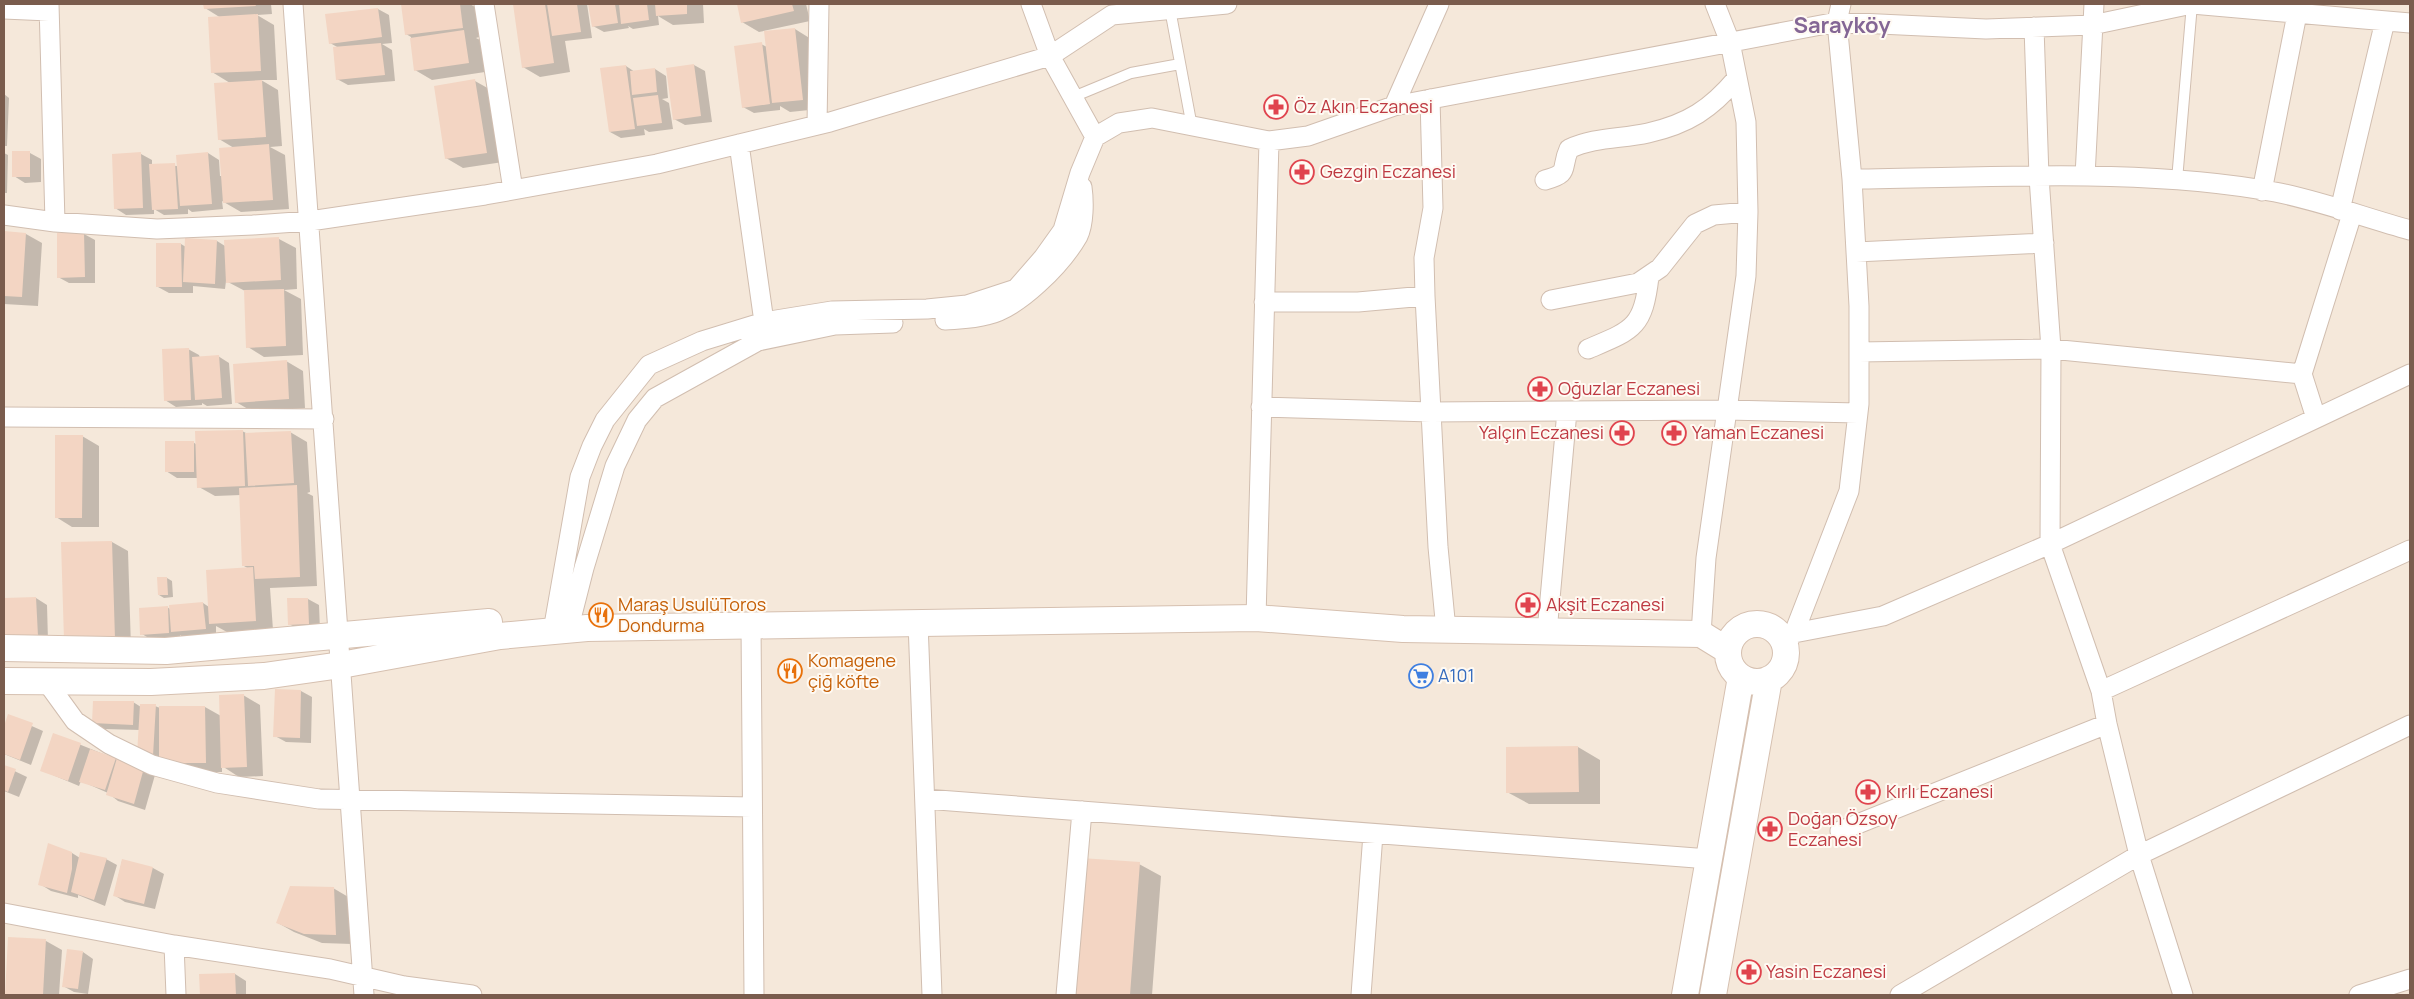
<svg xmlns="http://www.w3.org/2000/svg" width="2414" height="999" font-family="Manrope,sans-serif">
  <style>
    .residential { fill: #f5e8da }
    .shadow { fill: #0003 }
    .building { fill: #f3d5c3 }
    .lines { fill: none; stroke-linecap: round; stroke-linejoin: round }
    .lane-casing { stroke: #d1beb0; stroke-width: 12 }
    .street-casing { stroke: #d1beb0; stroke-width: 21 }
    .secondary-casing { stroke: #d6c0b0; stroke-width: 28 }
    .lane { stroke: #fff; stroke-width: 10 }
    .street { stroke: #fff; stroke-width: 19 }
    .secondary { stroke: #fff; stroke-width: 26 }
    .labels { text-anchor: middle; stroke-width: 4; stroke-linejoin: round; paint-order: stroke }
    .health-label { font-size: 18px; fill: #be3a42; stroke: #fffaf3; text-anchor: start }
    .food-label { font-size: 18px; fill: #c56008; stroke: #fffaf3; text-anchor: start }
    .shop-label { font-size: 18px; fill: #366cbe; stroke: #fffaf3; text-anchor: start }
    .district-label { font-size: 22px; font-weight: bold; fill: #846695; stroke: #fffaf3 }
  </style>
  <rect width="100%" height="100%" fill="#fdf6ec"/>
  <path class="residential" d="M 4,4 L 2410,4 L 2410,995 L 4,995 Z"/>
  <path class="shadow" d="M 205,4 L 271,4 L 272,14 L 257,15 L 274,25 L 277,80 L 261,80 L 278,90 L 282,146 L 270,147 L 285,155 L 289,209 L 241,212 L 222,201 L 223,209 L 192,212 L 188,209 L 188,214 L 164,215 L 154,209 L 154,214 L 126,215 L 115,208 L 141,154 L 152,160 L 152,165 L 178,166 L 208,153 L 219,160 L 220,176 L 223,176 L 234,148 L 219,139 L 230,83 L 212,72 L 221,18 L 205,8 Z
    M 402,4 L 470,4 L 475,7 L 479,37 L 476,38 L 480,40 L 485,72 L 432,80 L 415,70 L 411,37 L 406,34 Z
    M 514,4 L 587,4 L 592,38 L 565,41 L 570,72 L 540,77 L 523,67 Z
    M 590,4 L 703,4 L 704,23 L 673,25 L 658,16 L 659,25 L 633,29 L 628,26 L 629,28 L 604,32 L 593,26 Z
    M 738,4 L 806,4 L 810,21 L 759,32 L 742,22 Z
    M 378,9 L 389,15 L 392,43 L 382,44 L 392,50 L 395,81 L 348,85 L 337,79 L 339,48 L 330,43 Z
    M 795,29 L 811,39 L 819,109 L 790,112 L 780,106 L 780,110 L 754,113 L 743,107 L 761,44 L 767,47 Z
    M 694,65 L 705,71 L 712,122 L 685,125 L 674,119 Z
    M 626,66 L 635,72 L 655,69 L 666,76 L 668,98 L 662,99 L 669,103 L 673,129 L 649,132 L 644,129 L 645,135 L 621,138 L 610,132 Z
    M 475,81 L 491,90 L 503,162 L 463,168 L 446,158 Z
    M 4,94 L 9,98 L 7,146 L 4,146 Z
    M 4,153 L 8,155 L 7,193 L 4,193 Z
    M 30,153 L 41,159 L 41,182 L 25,183 L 14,176 Z
    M 4,232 L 26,234 L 42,243 L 38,306 L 4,304 Z
    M 84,234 L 95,240 L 95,283 L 69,283 L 58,277 Z
    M 279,239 L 296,248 L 297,289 L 284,290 L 301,299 L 303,355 L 264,357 L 248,347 L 245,291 L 226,281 L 225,289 L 193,286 L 193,293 L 169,293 L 158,287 L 157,244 L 181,244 L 186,247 L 217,241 L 225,246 Z
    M 188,349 L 199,355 L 200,358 L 218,356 L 229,363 L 232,404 L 207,406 L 202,403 L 202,405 L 176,407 L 165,400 Z
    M 286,361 L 303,371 L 305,408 L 253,412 L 236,402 Z
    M 242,431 L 248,434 L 290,432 L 307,442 L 310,492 L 307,493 L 313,496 L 317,586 L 270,588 L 273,630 L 227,632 L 216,626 L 216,635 L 184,638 L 180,635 L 180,638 L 152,640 L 142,634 L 167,607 L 170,609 L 203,603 L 209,607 L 249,569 L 244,566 L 241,495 L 215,496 L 199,487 L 198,478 L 177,478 L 166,471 L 193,442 L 197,445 Z
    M 82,436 L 99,446 L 99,527 L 72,527 L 56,517 Z
    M 112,542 L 128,551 L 131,648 L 82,649 Z
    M 167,578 L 172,581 L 173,597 L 164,598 L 159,595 Z
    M 36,598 L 47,605 L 48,641 L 4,639 L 4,600 Z
    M 308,599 L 319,605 L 320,630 L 300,630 L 289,624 Z
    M 276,690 L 301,691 L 312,697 L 311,743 L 286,742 L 275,736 Z
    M 243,695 L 260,705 L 263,776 L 239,777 L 222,766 L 222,772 L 177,772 L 149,761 L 140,730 L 104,729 L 94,723 L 133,702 L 141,707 L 155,706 L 160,708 L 205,707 L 221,716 Z
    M 9,716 L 43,731 L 31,765 L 4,754 L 4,724 L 6,725 Z
    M 54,734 L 155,775 L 145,810 L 118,801 L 108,793 L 81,781 L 79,786 L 41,770 Z
    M 1578,747 L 1600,760 L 1600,804 L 1529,804 L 1507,792 Z
    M 4,766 L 27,777 L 19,797 L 4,791 Z
    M 72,853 L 80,858 L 106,859 L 117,865 L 105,906 L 78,895 L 78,898 L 51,891 L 40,884 Z
    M 122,861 L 153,868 L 164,874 L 155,909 L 125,902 L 114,895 Z
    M 1139,864 L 1161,876 L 1152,995 L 1072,995 Z
    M 333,888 L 350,898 L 352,944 L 322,943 L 294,932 L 278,923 Z
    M 10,939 L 46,941 L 62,950 L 59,995 L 6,995 Z
    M 83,952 L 93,959 L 88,994 L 74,992 L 63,986 Z
    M 235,974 L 246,981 L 246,995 L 201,995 L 201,975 Z"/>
  <path class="building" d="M 203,4 L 255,4 L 256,6 L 204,9 Z
    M 401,4 L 460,4 L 463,28 L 405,35 Z
    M 513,4 L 545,4 L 554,63 L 522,68 Z
    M 547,4 L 577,4 L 581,32 L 552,36 Z
    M 588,4 L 615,4 L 618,23 L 592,27 Z
    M 619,4 L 647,4 L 649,20 L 621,24 Z
    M 655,4 L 687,4 L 687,14 L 656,16 Z
    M 737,4 L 792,4 L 794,11 L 741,23 Z
    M 378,8 L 382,37 L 329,44 L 325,14 Z
    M 258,14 L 261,71 L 211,73 L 208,17 Z
    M 795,28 L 803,100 L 772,103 L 764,31 Z
    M 464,30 L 469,63 L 414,71 L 410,38 Z
    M 762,42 L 770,104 L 742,108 L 734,46 Z
    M 381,43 L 385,75 L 336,80 L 333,47 Z
    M 694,64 L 701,116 L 673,120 L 666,68 Z
    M 626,65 L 635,129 L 609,132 L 600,68 Z
    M 655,68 L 657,92 L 632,95 L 630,71 Z
    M 475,79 L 487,153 L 445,159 L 434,86 Z
    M 262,80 L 266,137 L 218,140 L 214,83 Z
    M 658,95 L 662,123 L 637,126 L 633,98 Z
    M 269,144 L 273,200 L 223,203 L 219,148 Z
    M 12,151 L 30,151 L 30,177 L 12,177 Z
    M 141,152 L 143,208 L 114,209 L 112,154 Z
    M 208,152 L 212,204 L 180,206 L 176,155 Z
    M 175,163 L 178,209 L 152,210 L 149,164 Z
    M 4,231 L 26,233 L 22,297 L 4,296 Z
    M 84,232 L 85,277 L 57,278 L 57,233 Z
    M 279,237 L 281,280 L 226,283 L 224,240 Z
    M 185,238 L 217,240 L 215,284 L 183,282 Z
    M 156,243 L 181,243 L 182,287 L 156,287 Z
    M 284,289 L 286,346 L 246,348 L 244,290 Z
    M 189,348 L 191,400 L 164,401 L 162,349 Z
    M 219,355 L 222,398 L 195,400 L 192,357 Z
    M 287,360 L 289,399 L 235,403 L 233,364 Z
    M 243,430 L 245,486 L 197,488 L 195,431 Z
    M 291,431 L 294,483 L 248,486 L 245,433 Z
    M 55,435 L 83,435 L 82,518 L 55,518 Z
    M 165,441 L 194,441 L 194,472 L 165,472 Z
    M 297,485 L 300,577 L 255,579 L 254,566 L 242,566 L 239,488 Z
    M 112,541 L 115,639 L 64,640 L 61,542 Z
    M 253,567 L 256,621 L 209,624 L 206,570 Z
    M 157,577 L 167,577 L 168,595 L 158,595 Z
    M 36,597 L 38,636 L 4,637 L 4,598 Z
    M 287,598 L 308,598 L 309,624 L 288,625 Z
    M 203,602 L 206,629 L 171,632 L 169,605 Z
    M 168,606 L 169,633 L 140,635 L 139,608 Z
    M 275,689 L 301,690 L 300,738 L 273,737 Z
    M 244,694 L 247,767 L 221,768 L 219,695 Z
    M 93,701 L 134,701 L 133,725 L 92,723 Z
    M 140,704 L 156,704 L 153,756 L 137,755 Z
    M 159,706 L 205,706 L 206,763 L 159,763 Z
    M 8,714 L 33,723 L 20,760 L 4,754 L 4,726 Z
    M 53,733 L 81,743 L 68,781 L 40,771 Z
    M 1578,746 L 1579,792 L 1506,793 L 1506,747 Z
    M 90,749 L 116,758 L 105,790 L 79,782 Z
    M 117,758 L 144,768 L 134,804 L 106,795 Z
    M 4,765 L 16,769 L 8,792 L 4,790 Z
    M 48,843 L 72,852 L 72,869 L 67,893 L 38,885 Z
    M 80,852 L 107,858 L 94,900 L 71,892 Z
    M 1081,858 L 1140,862 L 1130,995 L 1071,995 Z
    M 122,859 L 153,867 L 144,904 L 113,896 Z
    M 290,886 L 334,887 L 336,935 L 304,934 L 276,923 Z
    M 8,937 L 46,939 L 43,995 L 5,995 Z
    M 67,949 L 83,951 L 78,989 L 62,987 Z
    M 235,973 L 236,995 L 200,995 L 199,974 Z"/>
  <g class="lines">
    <g class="lane-casing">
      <path id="lane" d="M 1170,9 L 1192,127
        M 1073,97 L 1131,73 L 1180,64
        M 2177,180 L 2192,4"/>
    </g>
    <g class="street-casing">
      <path id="street" d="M 49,4 L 55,222
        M 293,4 L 364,995
        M 484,4 L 513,190
        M 1031,4 L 1050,56 L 1095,137
        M 4,9 L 49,11
        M 2034,27 L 2039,177 L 2051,349 L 2050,544 L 2101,691 L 2107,724 L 2139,855 L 2183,995
        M 1430,99 L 1433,208 L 1424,258 L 1425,296 L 1438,547 L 1446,630
        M 1394,106 L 1439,4
        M 817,125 L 819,4
        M 739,144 L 764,322
        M 2085,176 L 2094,4
        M 1852,179 C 1989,178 2141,167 2275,192 C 2321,201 2366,218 2410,230
        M 1545,180 C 1571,173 1560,169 1569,149 C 1594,137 1621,139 1648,133 C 1688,124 1711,109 1737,78
        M 2262,191 L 2297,14
        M 2340,210 L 2385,21
        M 4,215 L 55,222 L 157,229 L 253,225 L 310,221 L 485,195 L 657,164 L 830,122 L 1050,56 L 1112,15 L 1227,4
        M 1856,252 L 2044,243
        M 1551,300 L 1638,283 L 1660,268 L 1695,224 L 1714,215 L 1748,212
        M 1264,302 L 1358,302 L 1425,296
        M 945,320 C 958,319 974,319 987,315 C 1019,308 1062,264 1078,236 C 1084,224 1084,201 1082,187
        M 1588,349 C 1633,330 1643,328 1649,277
        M 1859,352 L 2051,349 L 2302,374
        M 1261,407 L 1431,412 L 1727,410 L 1858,413
        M 4,417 L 324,419
        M 2316,418 L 2302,374 L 2352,214
        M 1256,618 L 1269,141
        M 918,622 L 932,995
        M 751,625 L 754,995
        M 571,630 L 571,619 L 584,568 L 615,466 L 637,420 L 655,398 L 758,341 L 835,325 L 893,323
        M 553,631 L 580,477 L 592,446 L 605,420 L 649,365 L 702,341 L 764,322 L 832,311 L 927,309 L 967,305 L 1016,289 L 1043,258 L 1063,230 L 1080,173 L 1095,137 L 1119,123 L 1152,118 L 1269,141 L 1308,136 L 1394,106 L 1837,22 L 1986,29 L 2092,25 L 2192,4 L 2410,23
        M 1547,632 L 1567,411
        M 1794,633 L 1883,616 L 2050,544 L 2410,374
        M 1701,634 L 1706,558 L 1746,276 L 1748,212 L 1746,122 L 1730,42 L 1715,4
        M 1784,644 L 1794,633 L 1849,491 L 1859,404 L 1859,306 L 1852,179 L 1837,22 L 1841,4
        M 46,681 L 75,721 L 109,744 L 152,765 L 217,783 L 319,799 L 752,807
        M 2101,691 L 2410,550
        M 925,799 L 1709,859
        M 1840,831 L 2107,724
        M 4,913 L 174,945 L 330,969 L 404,986 L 472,995
        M 174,945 L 176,995
        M 1066,995 L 1082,811
        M 1361,995 L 1373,834
        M 1900,995 L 2139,855 L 2410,725
        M 2359,995 L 2410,979"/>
    </g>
    <g class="secondary-casing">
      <path id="secondary" d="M1728 653a29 29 0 1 1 58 0a29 29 0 1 1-58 0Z
        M 4,648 L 166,651 L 489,622
        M 4,681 L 151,682 L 264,676 L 341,665 L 500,636 L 587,628 L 1256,618 L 1403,629 L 1701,634 L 1727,650
        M 1685,995 L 1741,677
        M 1713,995 L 1769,679"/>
    </g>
    <use href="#lane" class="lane"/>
    <use href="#street" class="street"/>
    <use href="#secondary" class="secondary"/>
  </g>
  <defs>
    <g id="pharmacy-ring" transform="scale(1.25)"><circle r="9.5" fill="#fffaf3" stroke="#e0444e" stroke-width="1.5"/><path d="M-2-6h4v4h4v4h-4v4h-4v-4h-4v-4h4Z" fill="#e0444e"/></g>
    <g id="restaurant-ring" transform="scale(1.25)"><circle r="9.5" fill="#fffaf3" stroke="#e8710a" stroke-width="1.5"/><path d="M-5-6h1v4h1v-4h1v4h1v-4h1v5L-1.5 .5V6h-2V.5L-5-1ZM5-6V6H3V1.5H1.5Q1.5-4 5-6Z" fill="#e8710a"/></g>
    <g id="supermarket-ring" transform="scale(1.25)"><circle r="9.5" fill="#fffaf3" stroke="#3f7fe0" stroke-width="1.5"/><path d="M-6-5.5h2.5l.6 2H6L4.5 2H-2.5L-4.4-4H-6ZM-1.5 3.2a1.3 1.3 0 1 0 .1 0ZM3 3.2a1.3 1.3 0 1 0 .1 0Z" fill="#3f7fe0"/></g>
  </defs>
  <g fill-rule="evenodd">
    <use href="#pharmacy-ring" x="1276" y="107"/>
    <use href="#pharmacy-ring" x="1302" y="172"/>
    <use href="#pharmacy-ring" x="1540" y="389"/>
    <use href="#pharmacy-ring" x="1622" y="433"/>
    <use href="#pharmacy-ring" x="1674" y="433"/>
    <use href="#pharmacy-ring" x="1528" y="605"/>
    <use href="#restaurant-ring" x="601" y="615"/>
    <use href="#restaurant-ring" x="790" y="671"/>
    <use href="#supermarket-ring" x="1421" y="676"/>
    <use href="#pharmacy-ring" x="1868" y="792"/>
    <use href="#pharmacy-ring" x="1770" y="829"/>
    <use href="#pharmacy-ring" x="1749" y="972"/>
  </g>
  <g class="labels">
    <g class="health-label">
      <text x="1294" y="113">Öz Akın Eczanesi</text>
      <text x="1320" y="178">Gezgin Eczanesi</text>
      <text x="1558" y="395">Oğuzlar Eczanesi</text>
      <text x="1604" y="439" text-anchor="end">Yalçın Eczanesi</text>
      <text x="1692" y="439">Yaman Eczanesi</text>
      <text x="1546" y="611">Akşit Eczanesi</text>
      <text x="1886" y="798">Kırlı Eczanesi</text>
      <text x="1788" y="825">Doğan Özsoy<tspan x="1788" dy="21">Eczanesi</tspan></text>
      <text x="1766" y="978">Yasin Eczanesi</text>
    </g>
    <g class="food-label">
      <text x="618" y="611">Maraş UsulüToros<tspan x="618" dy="21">Dondurma</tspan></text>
      <text x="808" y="667">Komagene<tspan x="808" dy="21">çiğ köfte</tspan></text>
    </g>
    <g class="shop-label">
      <text x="1438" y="682">A101</text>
    </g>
    <g class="district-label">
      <text x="1842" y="33">Sarayköy</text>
    </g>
  </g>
  <rect width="2414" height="999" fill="none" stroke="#7a5c4d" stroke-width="10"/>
</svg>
